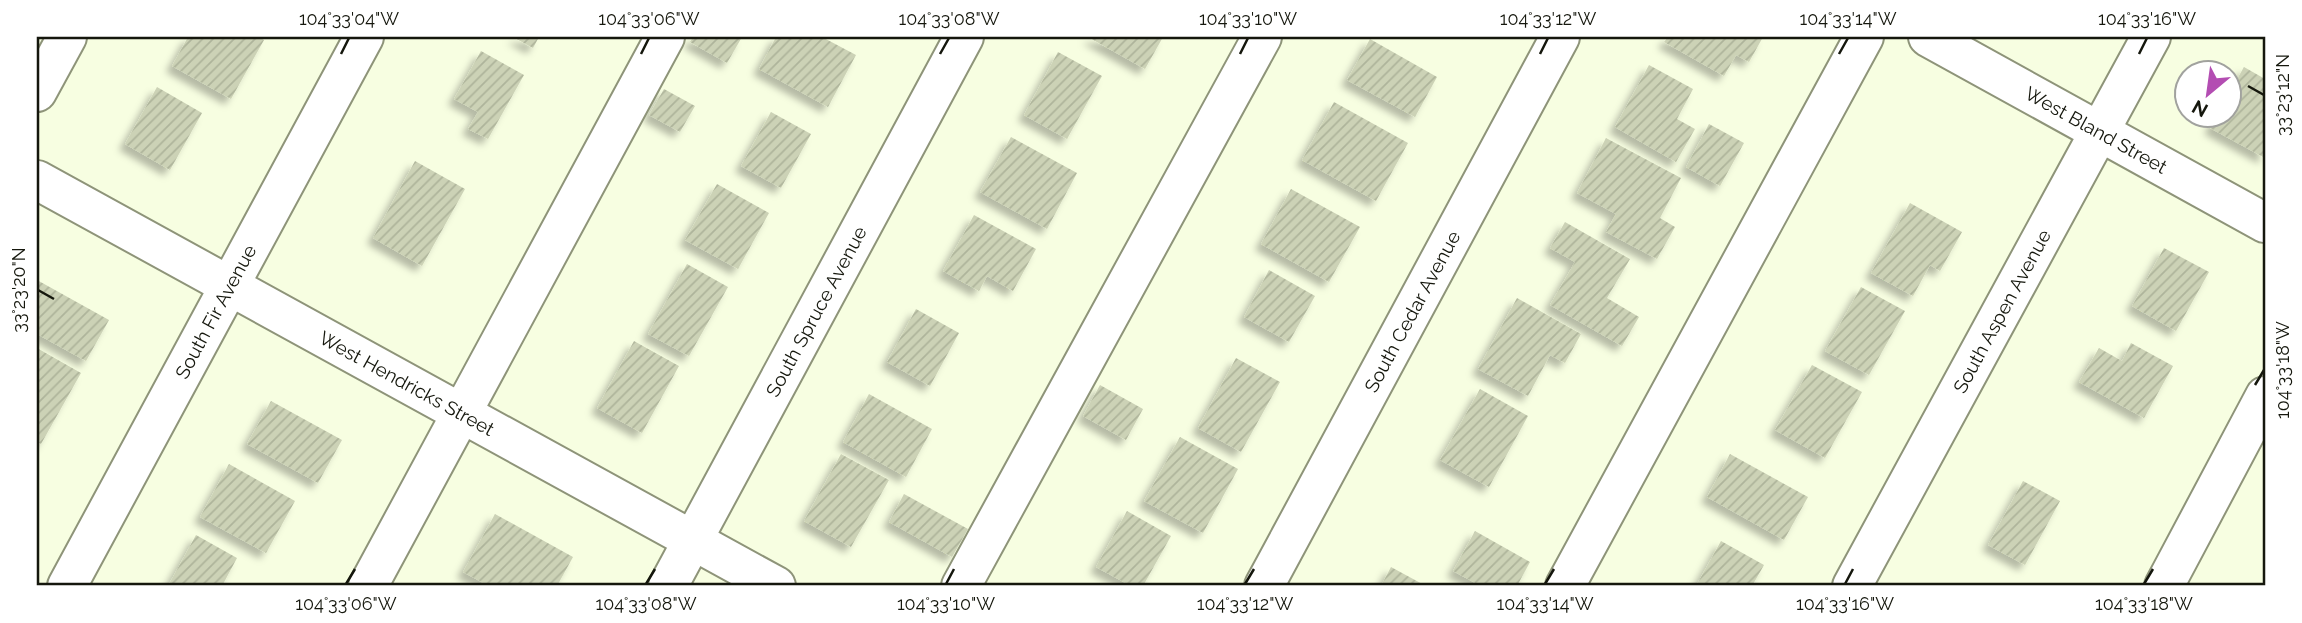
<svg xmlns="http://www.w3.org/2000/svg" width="2302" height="623" font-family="Raleway,sans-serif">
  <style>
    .building { fill: url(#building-hatch); filter: url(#shadow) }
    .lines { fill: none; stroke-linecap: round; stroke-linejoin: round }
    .minor-casing { stroke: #8e9479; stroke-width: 42 }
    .minor { stroke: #fff; stroke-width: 38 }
    .ticks { fill: none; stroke: #15170d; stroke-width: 2.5 }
    .labels { text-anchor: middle; stroke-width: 7; stroke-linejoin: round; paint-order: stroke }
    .street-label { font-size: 19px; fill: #15170d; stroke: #fff }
    .neatline { fill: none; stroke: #15170d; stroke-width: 2.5 }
    .ticks-label { font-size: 18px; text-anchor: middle; fill: #15170d }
  </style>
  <defs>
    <pattern id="building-hatch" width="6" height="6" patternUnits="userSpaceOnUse" patternTransform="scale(1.75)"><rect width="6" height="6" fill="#ccd2b6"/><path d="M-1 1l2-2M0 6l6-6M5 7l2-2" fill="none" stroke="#aeb49b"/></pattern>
    <filter id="shadow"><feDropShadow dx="-6" dy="6" stdDeviation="3.5" flood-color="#0004"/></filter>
  </defs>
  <rect width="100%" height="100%" fill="#f7fee1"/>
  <path class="building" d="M 188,37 L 259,37 L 264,40 L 231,99 L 172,66 Z
    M 513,37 L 539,37 L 533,48 Z
    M 693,37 L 742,37 L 727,63 L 690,42 Z
    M 776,37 L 822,37 L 856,55 L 828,107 L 759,69 Z
    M 1088,37 L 1163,37 L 1145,69 Z
    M 1668,37 L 1763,37 L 1749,62 L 1736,55 L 1724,76 L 1664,42 Z
    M 1370,39 L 1437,77 L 1415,117 L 1347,80 Z
    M 481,51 L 524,75 L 488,139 L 468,129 L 478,112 L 454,99 Z
    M 1058,52 L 1102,76 L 1067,139 L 1024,115 Z
    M 1649,65 L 1693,89 L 1677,119 L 1695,129 L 1676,162 L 1615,127 Z
    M 2244,67 L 2265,79 L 2265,158 L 2210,128 L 2217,116 L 2228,116 L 2228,95 Z
    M 157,87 L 202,113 L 170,170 L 125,144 Z
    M 664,89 L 695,106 L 680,132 L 649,115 Z
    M 1334,102 L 1408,143 L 1376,201 L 1302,160 Z
    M 771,112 L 811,134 L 781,188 L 741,166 Z
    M 1709,124 L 1744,143 L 1720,186 L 1686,167 Z
    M 1011,137 L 1077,173 L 1047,229 L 980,192 Z
    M 1606,138 L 1681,178 L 1660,218 L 1675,227 L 1657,259 L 1606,232 L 1616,214 L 1577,193 Z
    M 415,161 L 465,189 L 422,266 L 373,238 Z
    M 717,184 L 769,213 L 738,269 L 685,240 Z
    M 1291,189 L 1360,227 L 1329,282 L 1261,244 Z
    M 1910,203 L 1962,232 L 1940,271 L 1930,265 L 1913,296 L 1871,273 Z
    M 974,215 L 1036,249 L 1013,291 L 987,276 L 979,291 L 943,271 Z
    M 1565,222 L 1630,259 L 1607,298 L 1639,317 L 1622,346 L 1550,305 L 1575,262 L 1550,248 Z
    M 2164,248 L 2209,272 L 2176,331 L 2132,306 Z
    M 687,264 L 728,287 L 689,356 L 648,334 Z
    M 1269,270 L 1315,296 L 1289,342 L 1244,317 Z
    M 37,280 L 109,320 L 86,361 L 37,334 Z
    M 1861,287 L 1905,311 L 1869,375 L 1825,351 Z
    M 1517,298 L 1581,334 L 1565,363 L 1550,355 L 1528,396 L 1478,369 Z
    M 916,309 L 959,333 L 930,386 L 887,362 Z
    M 634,341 L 679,366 L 642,433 L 597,408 Z
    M 2131,343 L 2173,366 L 2144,418 L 2079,382 L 2099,348 L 2122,361 Z
    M 37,348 L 81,373 L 41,444 L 37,442 Z
    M 1236,358 L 1280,382 L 1241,452 L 1198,428 Z
    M 1812,365 L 1862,392 L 1825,458 L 1775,430 Z
    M 1100,385 L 1143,409 L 1126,440 L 1083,416 Z
    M 1480,389 L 1528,416 L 1489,487 L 1440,460 Z
    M 869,394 L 932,429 L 906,477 L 843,442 Z
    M 271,401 L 342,440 L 318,483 L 247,444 Z
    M 1180,437 L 1238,469 L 1203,533 L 1144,501 Z
    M 841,454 L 889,480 L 851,547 L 804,521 Z
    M 1730,454 L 1808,497 L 1784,540 L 1707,497 Z
    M 229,464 L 295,501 L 266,553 L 200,517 Z
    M 2023,481 L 2060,501 L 2025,565 L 1988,545 Z
    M 904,494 L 968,529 L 952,557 L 889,522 Z
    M 1127,511 L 1171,536 L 1143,586 L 1131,586 L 1096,567 Z
    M 495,514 L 573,557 L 557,586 L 489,586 L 463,572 Z
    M 1475,531 L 1530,562 L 1517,586 L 1481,586 L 1453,571 Z
    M 196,535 L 237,558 L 222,586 L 168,586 Z
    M 1721,541 L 1764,565 L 1752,586 L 1696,586 Z
    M 1391,567 L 1426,586 L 1381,586 Z"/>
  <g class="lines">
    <g class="minor-casing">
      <g id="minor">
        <path id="s1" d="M 1928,37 L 2265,223"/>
        <path d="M 37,92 L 67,37"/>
        <path id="s2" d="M 37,180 L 776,586"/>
        <path id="s3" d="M 67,586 L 364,37"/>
        <path d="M 368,586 L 665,37"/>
        <path id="s4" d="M 668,586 L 964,37"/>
        <path d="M 961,586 L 1262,37"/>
        <path id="s5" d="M 1264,586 L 1560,37"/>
        <path d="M 1565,586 L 1864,37"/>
        <path id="s6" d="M 1852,586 L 2151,37"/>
        <path d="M 2164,586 L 2265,396"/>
      </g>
    </g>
    <use href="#minor" class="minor"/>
  </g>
  <path class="ticks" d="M 341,54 L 349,38M 641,54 L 649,38M 940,54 L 949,38M 1240,54 L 1248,38M 1540,54 L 1548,38M 1839,54 L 1848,38M 2139,54 L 2147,38M 2248,86 L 2264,95M 38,290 L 54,299M 2255,385 L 2264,370M 346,584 L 355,569M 646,584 L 655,569M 946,584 L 954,569M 1245,584 L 1254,569M 1545,584 L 1554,569M 1845,584 L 1853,569M 2144,584 L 2153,569"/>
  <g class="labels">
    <g class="street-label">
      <text dy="7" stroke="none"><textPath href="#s1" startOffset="192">West Bland Street</textPath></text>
      <text dy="7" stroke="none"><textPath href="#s3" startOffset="312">South Fir Avenue</textPath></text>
      <text dy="7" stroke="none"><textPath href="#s6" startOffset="313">South Aspen Avenue</textPath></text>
      <text dy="7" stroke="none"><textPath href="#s4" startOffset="312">South Spruce Avenue</textPath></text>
      <text dy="7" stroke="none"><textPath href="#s5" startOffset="312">South Cedar Avenue</textPath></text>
      <text dy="7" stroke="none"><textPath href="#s2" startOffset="422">West Hendricks Street</textPath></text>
    </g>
  </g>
  <rect width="2302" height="623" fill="none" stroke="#ffffff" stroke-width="77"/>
  <g transform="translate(2208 94) rotate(209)"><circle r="33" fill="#ffffff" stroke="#a1a29e" stroke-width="2"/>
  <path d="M0-5L12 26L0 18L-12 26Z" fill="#b34db2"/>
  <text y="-10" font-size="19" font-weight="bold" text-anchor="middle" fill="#15170d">N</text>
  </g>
  <rect x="38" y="38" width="2226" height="546" class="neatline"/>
  <g class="ticks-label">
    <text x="349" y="25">104°33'04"W</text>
    <text x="649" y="25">104°33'06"W</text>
    <text x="949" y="25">104°33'08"W</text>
    <text x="1248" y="25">104°33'10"W</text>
    <text x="1548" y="25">104°33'12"W</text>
    <text x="1848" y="25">104°33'14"W</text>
    <text x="2147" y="25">104°33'16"W</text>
    <text transform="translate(2283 95) rotate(-90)" y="6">33°23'12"N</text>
    <text transform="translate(19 290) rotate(-90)" y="6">33°23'20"N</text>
    <text transform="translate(2283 370) rotate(-90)" y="6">104°33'18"W</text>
    <text x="346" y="610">104°33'06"W</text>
    <text x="646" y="610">104°33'08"W</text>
    <text x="946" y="610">104°33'10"W</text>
    <text x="1245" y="610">104°33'12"W</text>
    <text x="1545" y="610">104°33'14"W</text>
    <text x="1845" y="610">104°33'16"W</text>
    <text x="2144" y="610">104°33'18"W</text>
  </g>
</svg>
